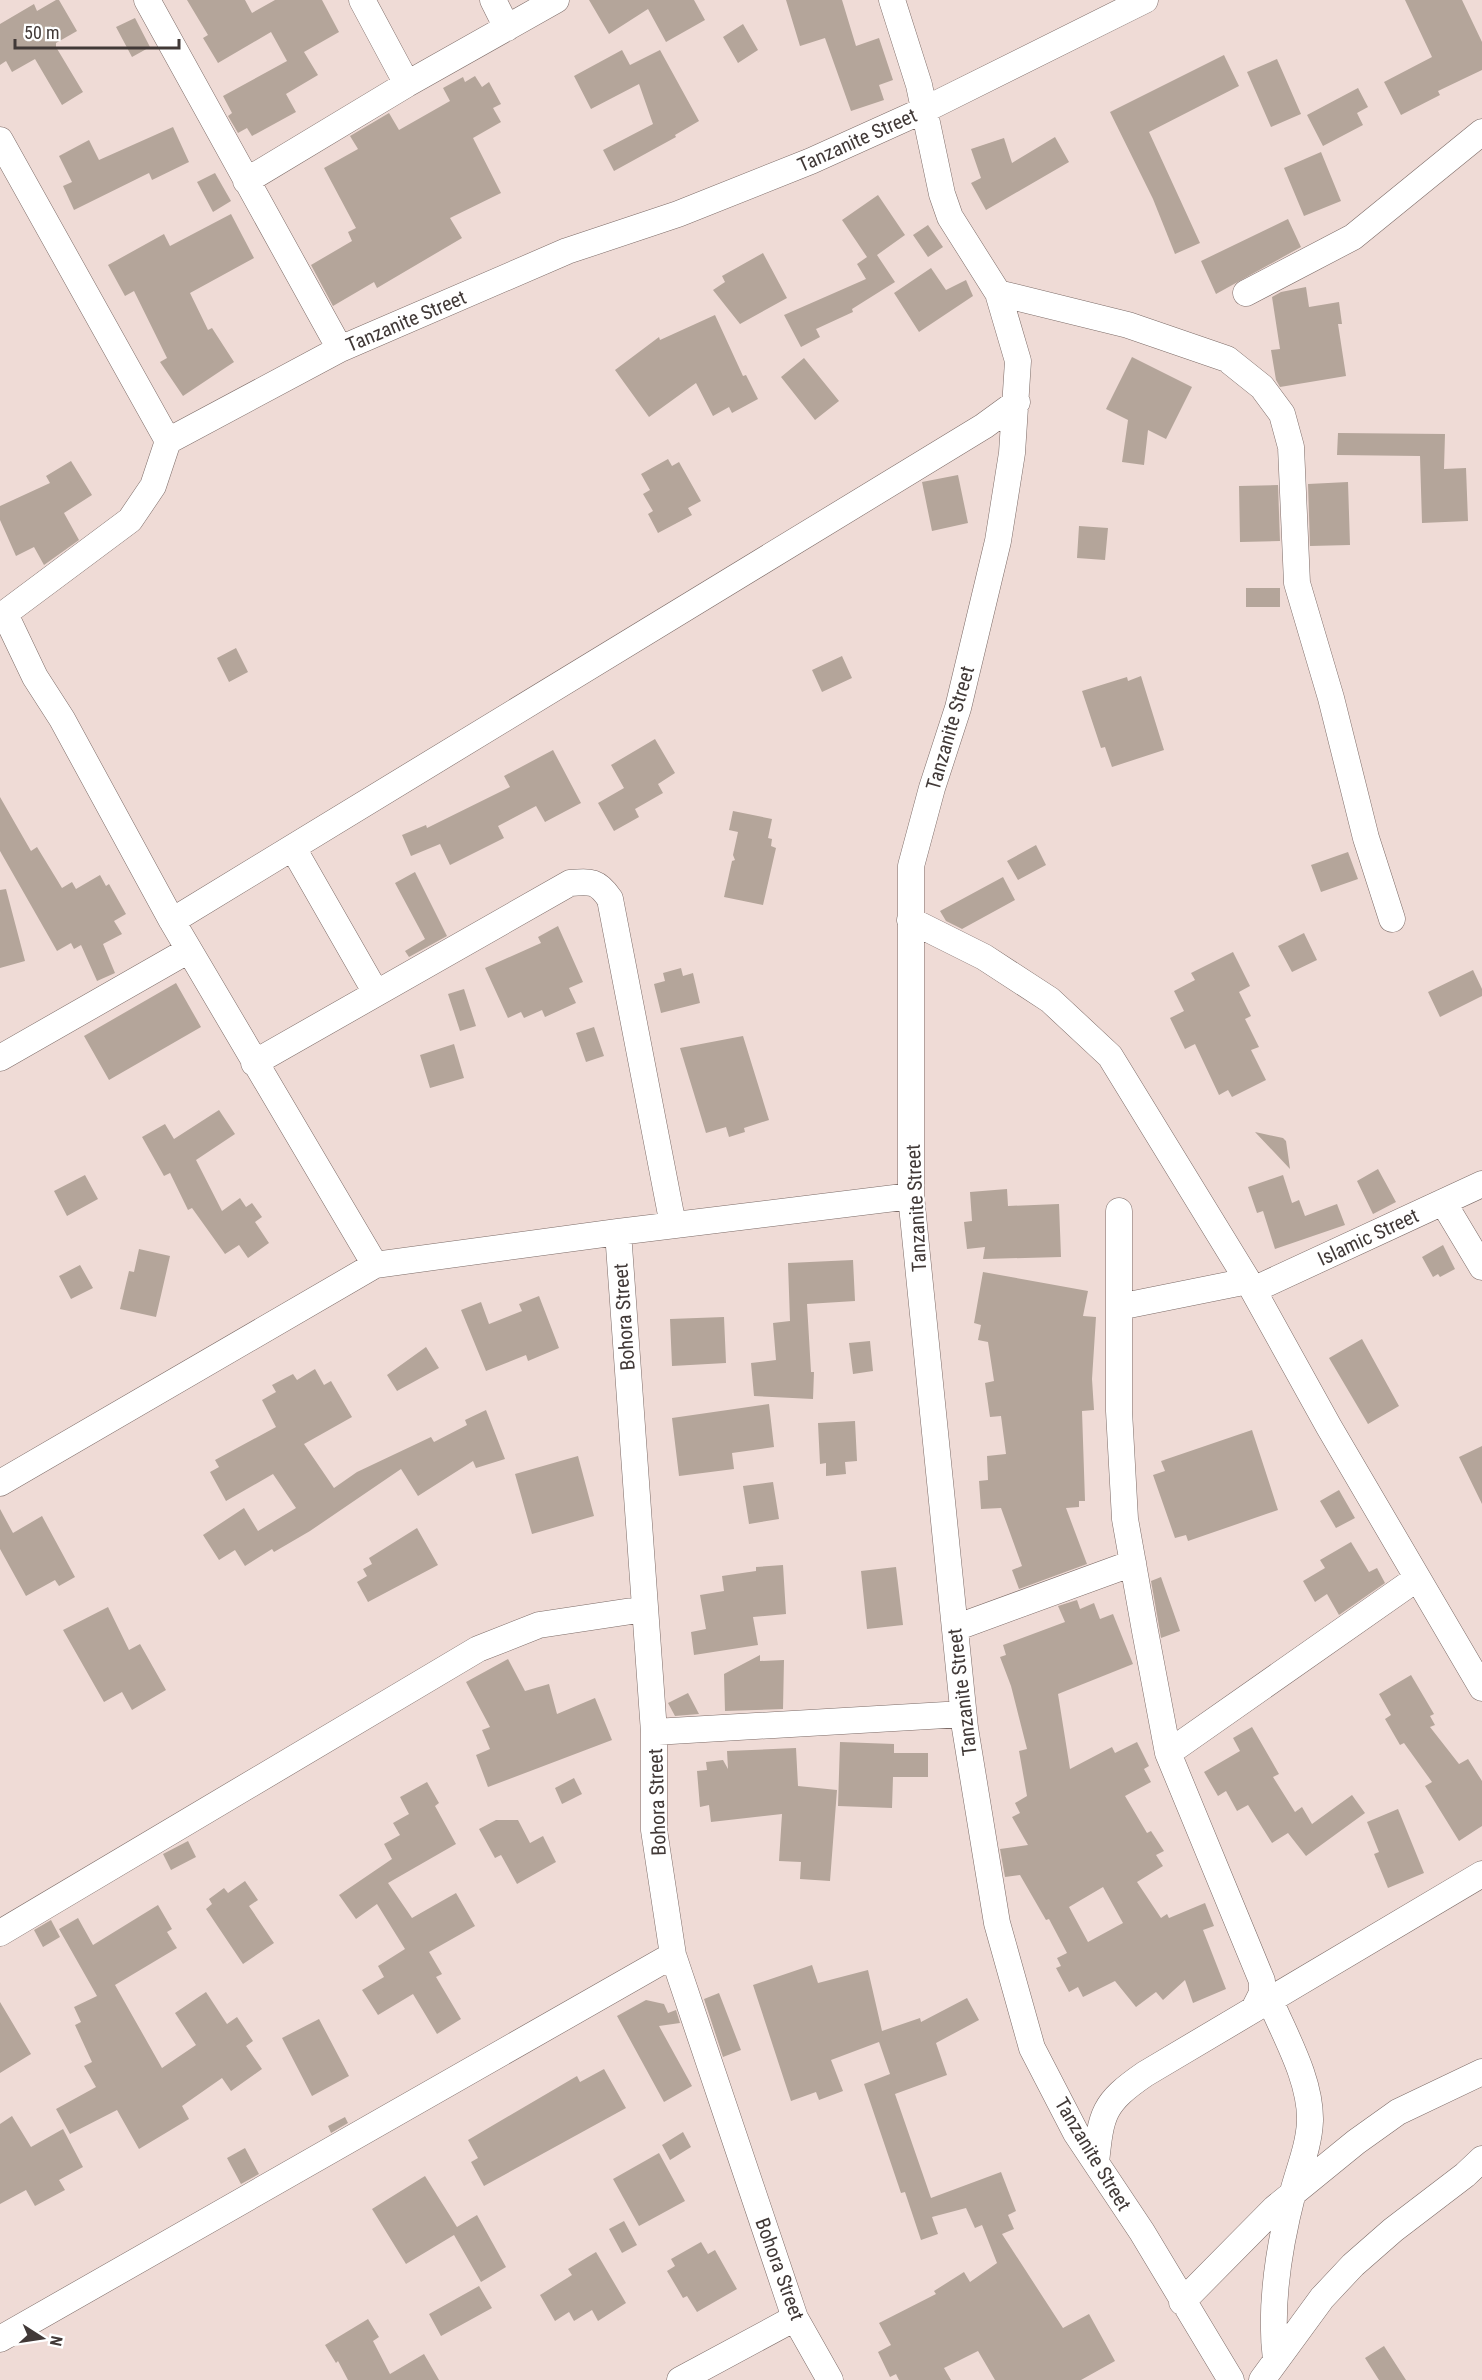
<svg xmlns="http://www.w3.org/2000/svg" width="1482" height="2380" font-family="'Roboto Condensed',sans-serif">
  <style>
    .building { fill: #b4a59a; fill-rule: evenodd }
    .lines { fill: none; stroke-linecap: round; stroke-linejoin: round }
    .minor-casing { stroke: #7c6b67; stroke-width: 27 }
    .minor { stroke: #fff; stroke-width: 26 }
    .labels { text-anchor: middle; stroke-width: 4.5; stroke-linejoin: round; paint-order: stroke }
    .street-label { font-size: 20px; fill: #413937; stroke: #fff }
  </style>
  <rect width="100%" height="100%" fill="#efdbd6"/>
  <path class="building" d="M 56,0 L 59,0 L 77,31 L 56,43 L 56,47 L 83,92 L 62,105 L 35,59 L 12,72 L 6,61 L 0,65 L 0,24 L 34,4 L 37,11 Z
    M 187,0 L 245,0 L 252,13 L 275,0 L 322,0 L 339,32 L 304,52 L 318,75 L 286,94 L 296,112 L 252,136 L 247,128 L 238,133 L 228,116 L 232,113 L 223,96 L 287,61 L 271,32 L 218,63 L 203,38 L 208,35 Z
    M 589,0 L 694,0 L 705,20 L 666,42 L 648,9 L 609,34 Z
    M 786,0 L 842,0 L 856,46 L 879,38 L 893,80 L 879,85 L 884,100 L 851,111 L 825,38 L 800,46 Z
    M 1405,0 L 1462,0 L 1482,42 L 1482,70 L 1438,91 L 1440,95 L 1401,115 L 1384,82 L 1432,57 Z
    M 135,18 L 150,47 L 132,57 L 116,27 Z
    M 743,24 L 758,50 L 738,63 L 723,37 Z
    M 622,50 L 630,65 L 660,50 L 699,121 L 675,135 L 676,137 L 614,171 L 603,150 L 653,124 L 639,84 L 591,109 L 574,76 Z
    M 1224,55 L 1239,86 L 1149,132 L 1200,243 L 1175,254 L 1153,199 L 1110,112 Z
    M 1277,59 L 1301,114 L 1271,127 L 1247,72 Z
    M 475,76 L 482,87 L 489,82 L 501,104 L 493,108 L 501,122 L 473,138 L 501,193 L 450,218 L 462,238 L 377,288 L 374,282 L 333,306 L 311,265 L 352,241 L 348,232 L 356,228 L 324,168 L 358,149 L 350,136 L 389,113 L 399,130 L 450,101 L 443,88 L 463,77 L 465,82 Z
    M 1358,88 L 1368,107 L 1357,113 L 1363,125 L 1323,146 L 1307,115 Z
    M 173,127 L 189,162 L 152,180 L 149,173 L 74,210 L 63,186 L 72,182 L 59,156 L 89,140 L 99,160 Z
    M 1055,137 L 1069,162 L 986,210 L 971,183 L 981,178 L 971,149 L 1004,138 L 1012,163 Z
    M 1321,152 L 1341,201 L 1304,216 L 1284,168 Z
    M 215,173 L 231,201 L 213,212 L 197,182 Z
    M 878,195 L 905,235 L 877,255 L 895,282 L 852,309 L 853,312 L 816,329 L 820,337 L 801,347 L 784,315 L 866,279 L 857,264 L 867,257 L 842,220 Z
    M 231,214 L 254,258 L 190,293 L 208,330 L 212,328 L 234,362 L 183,396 L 160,362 L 167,358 L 134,291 L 125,296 L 108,265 L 164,234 L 170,246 Z
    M 1288,219 L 1301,247 L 1216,294 L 1201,261 Z
    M 928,225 L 943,247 L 928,257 L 913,235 Z
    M 763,253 L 787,298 L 740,324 L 713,290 L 725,282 L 722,276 Z
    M 931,268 L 946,290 L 966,280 L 973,296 L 919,332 L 894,293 Z
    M 1306,287 L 1309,307 L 1339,302 L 1342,324 L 1338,324 L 1346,376 L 1280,387 L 1276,380 L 1271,350 L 1280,349 L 1272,297 L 1281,292 Z
    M 715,315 L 743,376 L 746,375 L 758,399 L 732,413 L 729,407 L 713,416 L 696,383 L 649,417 L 615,370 L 659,337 L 660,340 Z
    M 1132,357 L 1192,387 L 1166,439 L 1148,430 L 1144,465 L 1122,462 L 1128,420 L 1106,409 Z
    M 804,358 L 839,401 L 815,420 L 781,377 Z
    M 1338,433 L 1445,434 L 1444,469 L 1466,468 L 1468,521 L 1422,523 L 1420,456 L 1337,455 Z
    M 668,459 L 672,466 L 679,462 L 701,501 L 688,508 L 692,515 L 658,533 L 648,514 L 653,511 L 643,494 L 650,490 L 641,474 Z
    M 71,461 L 92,495 L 64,513 L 79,540 L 44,565 L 34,547 L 16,556 L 0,520 L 0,506 L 50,483 L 46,476 Z
    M 958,475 L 968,523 L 932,531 L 922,482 Z
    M 1348,482 L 1350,545 L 1310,546 L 1308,484 Z
    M 1278,485 L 1280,541 L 1240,542 L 1239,486 Z
    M 1079,526 L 1108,528 L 1105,560 L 1077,558 Z
    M 1246,588 L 1280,588 L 1280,607 L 1246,607 Z
    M 236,648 L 248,672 L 229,682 L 217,658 Z
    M 842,656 L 852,678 L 822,692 L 812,670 Z
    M 1141,676 L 1164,750 L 1112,767 L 1105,747 L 1101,748 L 1082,691 L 1127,677 L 1128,681 Z
    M 655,739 L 675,773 L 658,784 L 663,793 L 635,809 L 639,817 L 614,831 L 598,803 L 624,788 L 611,765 Z
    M 553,750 L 581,803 L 545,822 L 536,806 L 498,826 L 504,838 L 450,865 L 440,844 L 411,856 L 402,835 L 426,825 L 427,828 L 510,787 L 504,776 Z
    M 0,797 L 31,851 L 37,847 L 62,888 L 72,882 L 76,889 L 100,875 L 106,886 L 109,884 L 126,914 L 114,921 L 122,934 L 103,944 L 115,973 L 97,981 L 81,945 L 74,949 L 71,943 L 57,951 L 0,851 Z
    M 733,811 L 772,819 L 768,838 L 772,839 L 771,846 L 776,848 L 763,905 L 724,897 L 732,861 L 735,860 L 733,855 L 738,832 L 729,830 Z
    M 1036,845 L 1046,865 L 1018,880 L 1007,861 Z
    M 1348,852 L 1358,879 L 1321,892 L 1311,865 Z
    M 415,872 L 447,936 L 409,957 L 405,951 L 425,939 L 395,883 Z
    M 1003,877 L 1015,900 L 962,929 L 946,921 L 940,911 Z
    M 6,889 L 25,961 L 0,968 L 0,890 Z
    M 558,926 L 583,982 L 569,988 L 576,1003 L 545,1017 L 542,1010 L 524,1018 L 521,1012 L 508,1018 L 485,968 L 541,943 L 538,937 Z
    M 1304,933 L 1317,960 L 1292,972 L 1278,946 Z
    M 1233,952 L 1250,986 L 1239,992 L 1251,1016 L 1245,1019 L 1259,1047 L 1251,1050 L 1266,1080 L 1232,1097 L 1228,1090 L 1219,1095 L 1195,1044 L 1185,1049 L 1170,1018 L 1184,1011 L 1174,991 L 1195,980 L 1191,973 Z
    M 681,968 L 683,976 L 693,973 L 700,1003 L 661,1013 L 654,984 L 665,981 L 663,973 Z
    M 1473,970 L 1482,989 L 1482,996 L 1440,1017 L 1428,992 Z
    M 176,983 L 201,1027 L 109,1080 L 84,1036 Z
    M 464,989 L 476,1026 L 460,1031 L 448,994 Z
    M 594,1027 L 604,1056 L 586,1062 L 576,1033 Z
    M 743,1036 L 769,1120 L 744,1128 L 745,1132 L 729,1137 L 726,1127 L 706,1133 L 680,1048 Z
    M 454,1044 L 464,1078 L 430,1088 L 420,1055 Z
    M 219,1110 L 235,1134 L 196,1160 L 222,1211 L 240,1198 L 246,1207 L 252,1203 L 262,1217 L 255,1222 L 269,1243 L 248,1258 L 239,1245 L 225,1254 L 192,1208 L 188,1210 L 170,1173 L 164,1176 L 142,1137 L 165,1124 L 174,1139 Z
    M 1255,1132 L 1283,1138 L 1286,1141 L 1290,1169 Z
    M 1378,1169 L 1396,1202 L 1373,1214 L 1357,1181 Z
    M 85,1175 L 98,1199 L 67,1216 L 54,1191 Z
    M 1283,1175 L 1292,1203 L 1299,1200 L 1305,1216 L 1337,1204 L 1345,1225 L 1275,1249 L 1263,1211 L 1257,1213 L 1248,1187 Z
    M 1007,1189 L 1008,1206 L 1059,1204 L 1061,1257 L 983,1259 L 985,1247 L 967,1249 L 964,1222 L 972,1221 L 970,1192 Z
    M 1443,1245 L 1455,1269 L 1440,1277 L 1438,1274 L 1433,1277 L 1422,1257 Z
    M 139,1249 L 170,1256 L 156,1317 L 120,1309 L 129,1271 L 134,1272 Z
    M 853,1260 L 855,1301 L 807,1304 L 811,1372 L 814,1372 L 813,1399 L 754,1396 L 751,1363 L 776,1360 L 773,1323 L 790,1321 L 788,1263 Z
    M 80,1265 L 93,1288 L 71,1299 L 59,1276 Z
    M 983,1272 L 1088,1291 L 1083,1316 L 1096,1317 L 1092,1379 L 1094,1410 L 1082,1411 L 1085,1501 L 1079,1501 L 1079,1507 L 1066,1508 L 1087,1564 L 1019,1589 L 1012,1570 L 1022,1566 L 1001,1508 L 981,1509 L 979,1481 L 988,1480 L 987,1456 L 1006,1454 L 1001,1416 L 990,1417 L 985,1383 L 994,1381 L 988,1342 L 978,1340 L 981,1325 L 974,1323 Z
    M 539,1296 L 559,1348 L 528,1361 L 526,1355 L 486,1371 L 461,1310 L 481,1302 L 489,1324 L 522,1311 L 519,1304 Z
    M 724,1317 L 726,1363 L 672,1366 L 670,1319 Z
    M 1362,1339 L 1399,1406 L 1368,1424 L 1329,1358 Z
    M 870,1341 L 873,1371 L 853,1374 L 849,1343 Z
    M 426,1347 L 439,1368 L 397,1391 L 387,1375 Z
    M 315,1369 L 324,1385 L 331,1381 L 352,1417 L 304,1444 L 334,1488 L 357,1472 L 431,1437 L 434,1442 L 467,1425 L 465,1420 L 486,1410 L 505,1459 L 476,1468 L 473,1461 L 418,1496 L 401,1469 L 310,1531 L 274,1552 L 272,1549 L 245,1566 L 235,1550 L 219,1560 L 203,1535 L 244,1508 L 258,1531 L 296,1508 L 273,1474 L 226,1501 L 210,1472 L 219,1467 L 215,1460 L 276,1427 L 262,1400 L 276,1392 L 272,1385 L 293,1374 L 297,1380 Z
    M 769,1404 L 774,1447 L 732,1453 L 734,1469 L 679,1476 L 672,1418 Z
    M 855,1421 L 857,1461 L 845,1462 L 846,1474 L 826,1476 L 826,1463 L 820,1464 L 818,1423 Z
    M 1252,1430 L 1278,1510 L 1188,1541 L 1186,1535 L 1175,1538 L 1153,1475 L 1165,1471 L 1161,1461 Z
    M 1482,1446 L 1482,1504 L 1459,1457 Z
    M 578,1456 L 594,1516 L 532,1534 L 515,1474 Z
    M 773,1482 L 779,1519 L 749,1524 L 743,1486 Z
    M 1339,1490 L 1355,1518 L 1336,1528 L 1320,1501 Z
    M 0,1509 L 13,1533 L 42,1516 L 75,1577 L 59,1586 L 55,1580 L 26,1596 L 0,1549 Z
    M 417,1528 L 438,1565 L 368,1602 L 357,1582 L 367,1576 L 363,1569 L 372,1564 L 369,1558 Z
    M 1351,1542 L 1369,1572 L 1377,1568 L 1385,1583 L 1339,1615 L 1327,1594 L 1315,1602 L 1303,1581 L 1325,1568 L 1320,1560 Z
    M 783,1565 L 786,1614 L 753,1617 L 758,1645 L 694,1655 L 691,1632 L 706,1629 L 700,1595 L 724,1591 L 722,1576 L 756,1571 L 756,1567 Z
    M 896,1567 L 903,1625 L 867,1629 L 861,1571 Z
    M 1161,1577 L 1180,1631 L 1161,1638 L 1151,1581 Z
    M 1077,1600 L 1080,1609 L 1094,1603 L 1100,1619 L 1113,1614 L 1133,1664 L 1058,1694 L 1070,1769 L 1112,1747 L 1115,1753 L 1137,1742 L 1149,1766 L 1144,1769 L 1151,1782 L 1125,1796 L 1147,1833 L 1151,1831 L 1164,1851 L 1156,1855 L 1163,1866 L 1137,1882 L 1161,1918 L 1167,1914 L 1169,1918 L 1205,1903 L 1214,1926 L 1203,1930 L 1226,1989 L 1193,2003 L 1185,1980 L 1163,2000 L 1156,1992 L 1136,2007 L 1115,1981 L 1083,1997 L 1078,1987 L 1069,1992 L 1056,1968 L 1061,1966 L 1057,1958 L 1067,1953 L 1049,1919 L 1046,1920 L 1020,1875 L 1005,1877 L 1000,1849 L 1028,1845 L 1012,1817 L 1020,1813 L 1015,1803 L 1027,1796 L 1019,1751 L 1027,1749 L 1011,1686 L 1000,1657 L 1006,1655 L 1003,1645 L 1065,1622 L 1058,1606 ZM 1103,1887 L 1123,1923 L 1088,1942 L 1069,1907 Z
    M 108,1607 L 129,1650 L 140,1644 L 166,1690 L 132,1710 L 122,1692 L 104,1702 L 63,1630 Z
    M 760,1655 L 760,1661 L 784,1660 L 783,1709 L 725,1711 L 724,1674 Z
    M 508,1659 L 525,1691 L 549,1684 L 557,1714 L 595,1698 L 612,1740 L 488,1787 L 476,1755 L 490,1749 L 482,1730 L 490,1727 L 466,1682 Z
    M 1411,1675 L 1434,1714 L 1430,1716 L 1435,1725 L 1430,1727 L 1459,1764 L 1468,1759 L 1482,1781 L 1482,1826 L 1459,1841 L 1425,1786 L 1432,1782 L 1404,1743 L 1400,1745 L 1385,1719 L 1391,1715 L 1379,1694 Z
    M 688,1693 L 699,1714 L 675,1716 L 668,1703 Z
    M 1252,1727 L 1279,1774 L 1273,1777 L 1295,1812 L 1302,1807 L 1312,1824 L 1352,1795 L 1365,1813 L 1306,1856 L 1288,1833 L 1272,1843 L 1248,1805 L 1237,1811 L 1226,1791 L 1218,1796 L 1204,1772 L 1240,1751 L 1233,1738 Z
    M 840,1742 L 894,1744 L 894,1753 L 928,1753 L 928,1777 L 893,1777 L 892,1808 L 838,1806 Z
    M 796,1748 L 798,1786 L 837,1790 L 830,1881 L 800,1879 L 801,1862 L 779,1861 L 782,1814 L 711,1822 L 709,1805 L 700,1807 L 697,1771 L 707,1770 L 706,1762 L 723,1760 L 728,1769 L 727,1751 Z
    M 574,1778 L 582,1794 L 562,1804 L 555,1788 Z
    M 427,1782 L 439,1803 L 435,1806 L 456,1844 L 388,1883 L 412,1918 L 456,1893 L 475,1926 L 429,1952 L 442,1974 L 436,1977 L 461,2019 L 437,2034 L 413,1994 L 378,2015 L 362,1990 L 384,1977 L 378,1966 L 405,1949 L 377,1904 L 356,1919 L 339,1895 L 392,1859 L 384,1844 L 400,1835 L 393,1823 L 409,1814 L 400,1797 Z
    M 1398,1809 L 1424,1873 L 1388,1888 L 1374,1854 L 1379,1852 L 1367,1822 Z
    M 496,1820 L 518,1820 L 530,1843 L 543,1836 L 556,1862 L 517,1884 L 501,1855 L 495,1858 L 479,1829 Z
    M 188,1841 L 196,1857 L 171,1870 L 163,1854 Z
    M 245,1881 L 258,1900 L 249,1906 L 274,1943 L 243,1964 L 206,1909 L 212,1904 L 209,1899 L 224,1888 L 228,1893 Z
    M 158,1905 L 172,1929 L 167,1932 L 177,1948 L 115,1985 L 162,2068 L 196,2045 L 175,2013 L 206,1992 L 227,2024 L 237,2017 L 253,2041 L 246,2046 L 262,2069 L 231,2091 L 222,2078 L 182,2106 L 189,2119 L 139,2149 L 117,2110 L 70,2134 L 56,2109 L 96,2087 L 84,2066 L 92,2062 L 75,2025 L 81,2022 L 74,2007 L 97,1996 L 59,1929 L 78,1918 L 93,1945 Z
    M 51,1920 L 60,1937 L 43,1947 L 34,1930 Z
    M 812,1965 L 818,1983 L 868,1970 L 882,2031 L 920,2018 L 921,2022 L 967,1998 L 979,2020 L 936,2043 L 947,2075 L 895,2094 L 931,2198 L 1001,2172 L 1016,2211 L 1008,2215 L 1014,2229 L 1002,2234 L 1063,2328 L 1089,2314 L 1115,2361 L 1081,2380 L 995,2380 L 978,2351 L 944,2368 L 951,2380 L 899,2380 L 896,2374 L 890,2377 L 878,2352 L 891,2345 L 879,2323 L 936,2294 L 934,2291 L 964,2272 L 970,2282 L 997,2263 L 982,2225 L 975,2228 L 966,2208 L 932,2217 L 938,2234 L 921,2240 L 905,2192 L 901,2193 L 864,2084 L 890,2074 L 879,2042 L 831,2060 L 843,2091 L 819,2100 L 816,2092 L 791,2101 L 753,1985 Z
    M 719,1993 L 741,2050 L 723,2057 L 704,1999 Z
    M 646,2000 L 664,2004 L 668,2013 L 676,2010 L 680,2023 L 659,2026 L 692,2086 L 664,2102 L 617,2016 Z
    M 0,2002 L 31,2054 L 0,2073 Z
    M 319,2019 L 349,2076 L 312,2096 L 282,2038 Z
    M 604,2069 L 626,2108 L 484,2186 L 471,2162 L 478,2158 L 468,2140 L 577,2076 L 580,2082 Z
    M 12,2116 L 31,2147 L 63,2129 L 83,2167 L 59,2180 L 65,2190 L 35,2206 L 26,2190 L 0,2204 L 0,2124 Z
    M 345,2117 L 348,2123 L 331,2133 L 328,2126 Z
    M 683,2132 L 691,2147 L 670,2160 L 662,2145 Z
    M 245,2148 L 259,2174 L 241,2184 L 227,2158 Z
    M 659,2153 L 685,2201 L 639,2226 L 613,2179 Z
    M 425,2176 L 457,2227 L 477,2215 L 506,2267 L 481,2282 L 454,2235 L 406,2264 L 372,2209 Z
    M 624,2221 L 637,2245 L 622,2253 L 609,2229 Z
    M 701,2242 L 708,2254 L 715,2250 L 737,2289 L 697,2312 L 687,2296 L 683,2298 L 667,2271 L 675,2266 L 671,2259 Z
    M 596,2252 L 626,2303 L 598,2321 L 592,2310 L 574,2321 L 569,2312 L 555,2321 L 540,2295 L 572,2275 L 568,2269 Z
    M 479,2286 L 492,2308 L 441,2336 L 429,2314 Z
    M 368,2319 L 379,2337 L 373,2341 L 390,2374 L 424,2354 L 439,2380 L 348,2380 L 338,2361 L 336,2363 L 325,2345 Z
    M 1384,2346 L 1406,2380 L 1379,2380 L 1365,2358 Z"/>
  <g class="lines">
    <g class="minor-casing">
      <path id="minor" d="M 147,0 L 340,349
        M 362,0 L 407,84
        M 493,0 L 507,28
        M 892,0 L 919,85 L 942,194 L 950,217 L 998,293 L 1018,361 L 1012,453 L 998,541 L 958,708 L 932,788 L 911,866 L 911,1196 L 965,1728 L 997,1923 L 1032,2048 L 1076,2133 L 1142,2232 L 1231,2380
        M 0,140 L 168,441
        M 246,181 L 407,84 L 556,0
        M 998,293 L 1128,325 L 1227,359 L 1262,387 L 1282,414 L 1291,447 L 1297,583 L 1331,698 L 1366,838 L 1392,919
        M 1246,293 L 1353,237 L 1482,132
        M 5,614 L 35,677 L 62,719 L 172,921 L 375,1265
        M 0,617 L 130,520 L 153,486 L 168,441 L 340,349 L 567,251 L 678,214 L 811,161 L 924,110 L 1145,0
        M 293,848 L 376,993
        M 910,920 L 984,957 L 1050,1000 L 1110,1056 L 1248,1281 L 1329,1427 L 1482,1688
        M 172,921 L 984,426 L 1017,402
        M 0,1058 L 189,950
        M 254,1063 L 570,883 C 591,881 598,881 610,899 L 673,1225
        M 1443,1202 L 1482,1267
        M 1119,1211 L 1119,1411 L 1125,1519 L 1145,1631 L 1168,1753 L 1262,1981 L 1262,1993 L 1254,2009
        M 618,1232 L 654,1732 L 654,1830 L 673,1955 L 795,2318 L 830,2380
        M 1253,1290 L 1482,1184
        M 1119,1307 L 1248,1281
        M 0,1483 L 375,1265 L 618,1232 L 911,1196
        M 955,1628 L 1133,1563
        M 654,1732 L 963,1714
        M 1168,1753 L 1416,1579
        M 0,1933 L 478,1649 L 539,1625 L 645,1609
        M 1270,2000 C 1285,2036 1311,2080 1310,2121 C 1309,2146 1299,2169 1293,2192 C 1279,2246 1269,2305 1276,2360
        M 1096,2163 C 1101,2113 1103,2103 1145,2074 L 1482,1874
        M 1182,2302 L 1275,2208 L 1356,2142 L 1398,2112 L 1482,2072
        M 0,2339 L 673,1955
        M 680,2380 L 795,2318
        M 1262,2380 L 1322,2298 L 1353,2265 L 1393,2230 L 1465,2175 L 1482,2159"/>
    </g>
    <use href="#minor" class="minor"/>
  </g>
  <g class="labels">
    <g class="street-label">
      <text transform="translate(857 140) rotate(-24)" y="7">Tanzanite Street</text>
      <text transform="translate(406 321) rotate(-23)" y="7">Tanzanite Street</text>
      <text transform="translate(950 728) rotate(-74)" y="7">Tanzanite Street</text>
      <text transform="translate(916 1208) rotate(-93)" y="7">Tanzanite Street</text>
      <text transform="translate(1368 1237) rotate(-25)" y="7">Islamic Street</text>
      <text transform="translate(624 1317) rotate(-94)" y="7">Bohora Street</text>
      <text transform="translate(962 1692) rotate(-97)" y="7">Tanzanite Street</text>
      <text transform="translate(657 1802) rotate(-92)" y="7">Bohora Street</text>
      <text transform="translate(1093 2154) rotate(59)" y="7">Tanzanite Street</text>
      <text transform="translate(780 2269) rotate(70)" y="7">Bohora Street</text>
    </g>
  </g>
  <g transform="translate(42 2338) rotate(102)" stroke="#ffffff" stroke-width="4.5" paint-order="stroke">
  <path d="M0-4.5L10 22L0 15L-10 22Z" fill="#413937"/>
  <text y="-9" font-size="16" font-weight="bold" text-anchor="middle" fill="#413937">N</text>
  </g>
  <path d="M15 39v9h164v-9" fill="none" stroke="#413937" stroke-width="3"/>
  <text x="24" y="39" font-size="18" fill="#413937" stroke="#ffffff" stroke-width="4.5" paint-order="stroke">50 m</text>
</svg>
